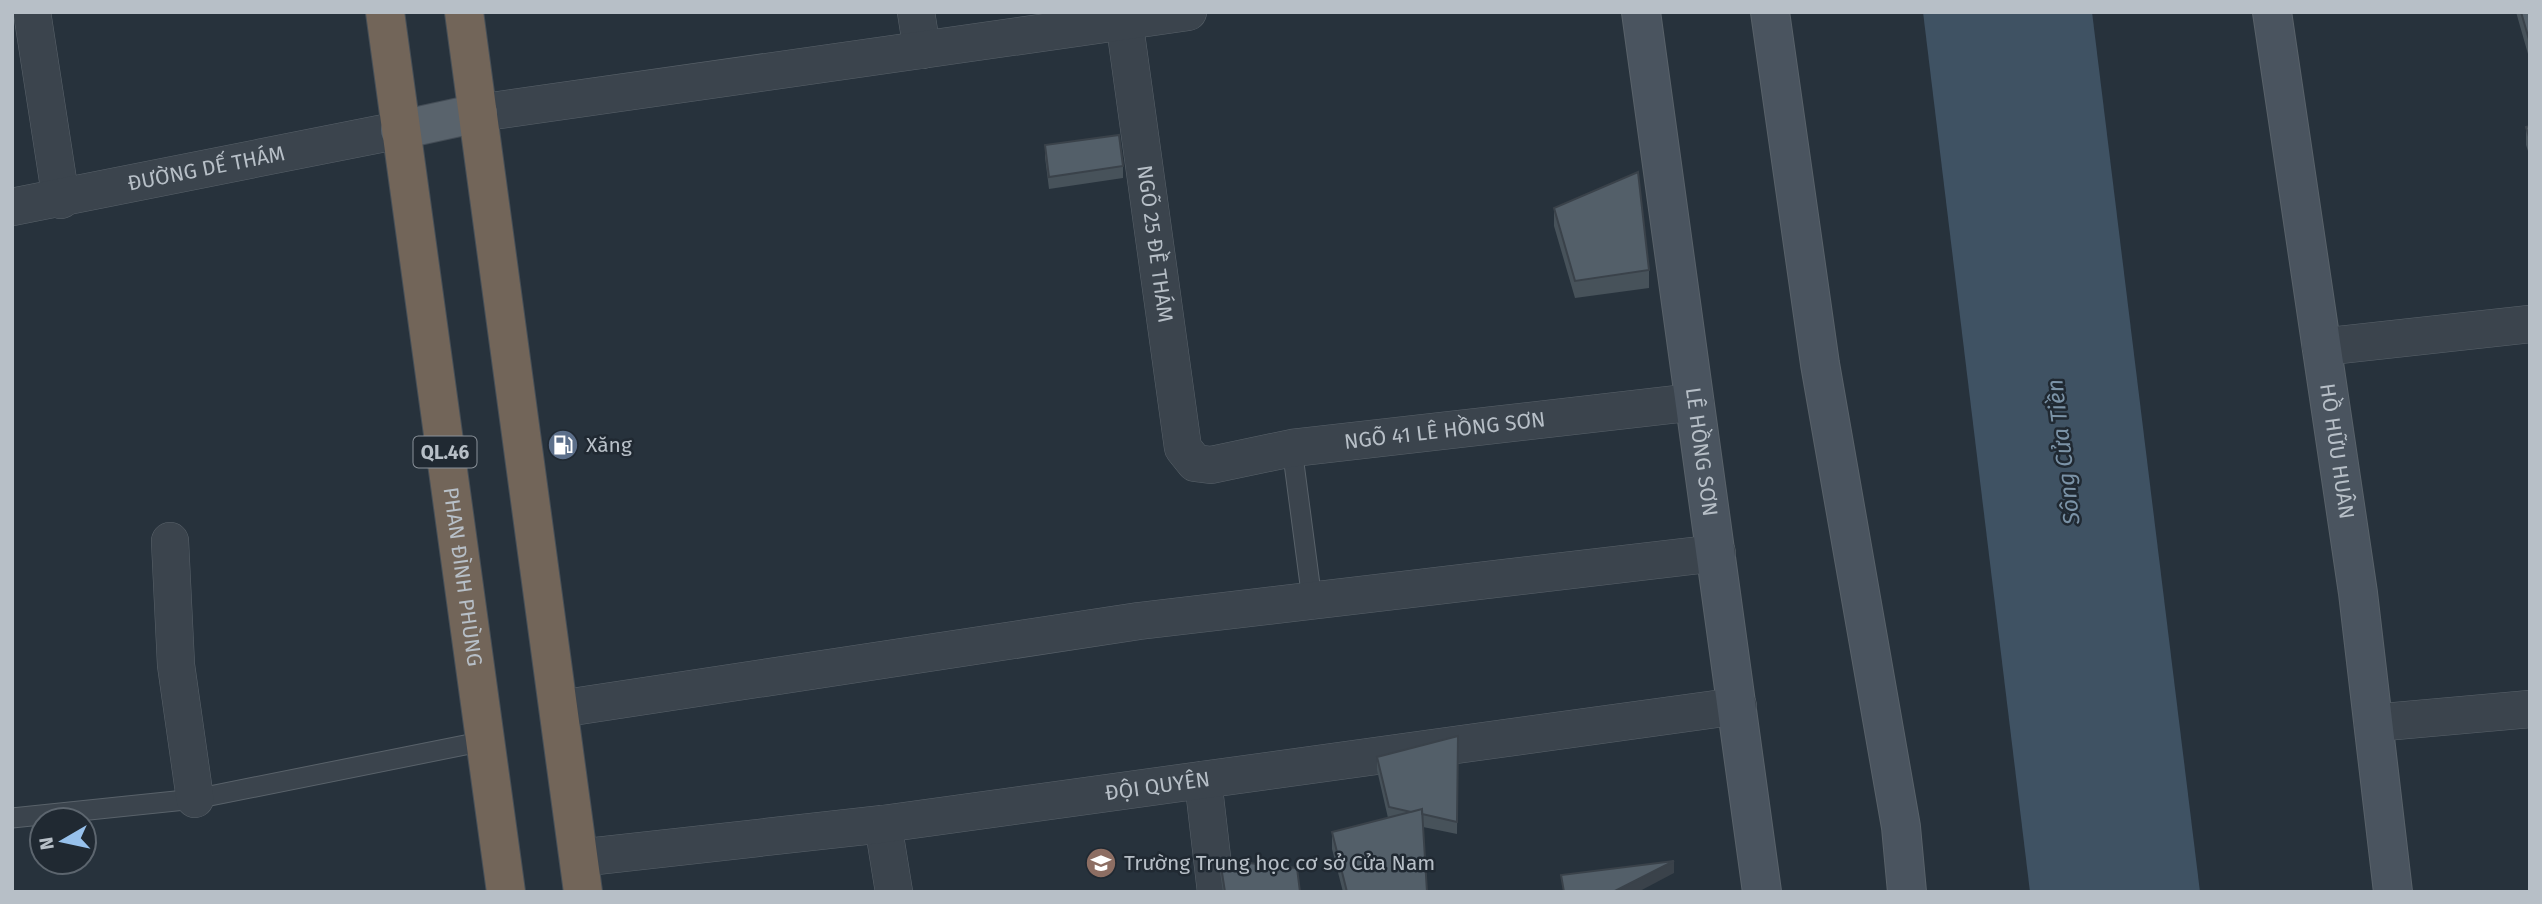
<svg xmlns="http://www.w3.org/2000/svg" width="2542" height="904" font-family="'Fira Sans',sans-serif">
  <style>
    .water { fill: #3f5263 }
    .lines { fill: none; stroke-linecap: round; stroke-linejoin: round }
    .lane-casing { stroke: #59626a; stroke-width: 21 }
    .street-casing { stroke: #59626a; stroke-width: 38 }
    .secondary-casing { stroke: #59626a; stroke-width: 40 }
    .primary-casing { stroke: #444d56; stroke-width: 40 }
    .highway-casing { stroke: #464f57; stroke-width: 40 }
    .lane { stroke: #3b444d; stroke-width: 19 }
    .street { stroke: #3b444d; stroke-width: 37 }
    .secondary { stroke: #4a545f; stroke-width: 38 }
    .primary { stroke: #59636c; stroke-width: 38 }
    .highway { stroke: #726559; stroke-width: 38 }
    .wall { fill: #47525a }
    .shaded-wall { fill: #3a424a }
    .building { fill: #535f69; stroke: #3a424a; stroke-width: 2 }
    .labels { text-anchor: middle; stroke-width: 5; stroke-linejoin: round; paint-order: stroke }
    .shield { fill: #202932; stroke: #8a929a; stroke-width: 2 }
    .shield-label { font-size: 19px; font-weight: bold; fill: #b7bfc7 }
    .street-label { font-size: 21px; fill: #b7bfc7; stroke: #202932 }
    .poi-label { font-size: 21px; fill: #b7bfc7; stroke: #202932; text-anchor: start }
    .water-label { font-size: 23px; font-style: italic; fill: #7b93a7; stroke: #202932 }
  </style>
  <rect width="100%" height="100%" fill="#27323c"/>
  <path class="water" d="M 1923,12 L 2092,12 L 2200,892 L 2030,892 Z"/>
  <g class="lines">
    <g class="lane-casing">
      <path id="lane" d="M 1292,448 L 1312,600
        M 12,818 L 195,799 L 485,741"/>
    </g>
    <g class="street-casing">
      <g id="street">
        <path d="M 32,12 L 61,200"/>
        <path d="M 916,12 L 922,50"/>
        <path id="s1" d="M 1123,12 L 1183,448 L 1195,463 L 1211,465 L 1292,448 L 1695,402"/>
        <path d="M 478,113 L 1188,12"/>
        <path id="s2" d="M 12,207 L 400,130"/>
        <path d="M 2321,347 L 2530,324"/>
        <path d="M 170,541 L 176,665 L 195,799"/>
        <path d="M 559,709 L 1139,621 L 1717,553"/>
        <path d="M 2373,723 L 2530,709"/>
        <path d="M 1203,780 L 1216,892"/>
        <path d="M 883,824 L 894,892"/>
        <path id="s3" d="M 578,858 L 883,824 L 1738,706"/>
      </g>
    </g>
    <g class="secondary-casing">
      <g id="secondary">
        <path id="s4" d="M 1641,12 L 1762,892"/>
        <path d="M 1770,12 L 1820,364 L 1901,827 L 1907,892"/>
        <path id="s5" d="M 2272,12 L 2358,593 L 2393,892"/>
      </g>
    </g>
    <g class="primary-casing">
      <path id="primary" d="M 400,130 L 478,113"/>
    </g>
    <g class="highway-casing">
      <g id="highway">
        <path id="s6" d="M 385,12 L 506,892"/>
        <path d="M 464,12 L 583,892"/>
      </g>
    </g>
    <use href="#lane" class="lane"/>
    <use href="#street" class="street"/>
    <use href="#secondary" class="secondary"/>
    <use href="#primary" class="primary"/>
    <use href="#highway" class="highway"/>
  </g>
  <path class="wall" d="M 2516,12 L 2530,12 L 2530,61 Z
    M 2530,126 L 2530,157 L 2526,145 L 2526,127 Z
    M 1045,145 L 1123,166 L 1123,178 L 1049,189 L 1045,157 Z
    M 1554,208 L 1649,270 L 1649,288 L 1575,298 L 1554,226 Z
    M 1458,736 L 1457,834 L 1423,827 L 1427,892 L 1343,892 L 1332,849 L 1332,832 L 1388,818 L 1377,770 L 1377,757 Z
    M 1220,860 L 1300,892 L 1223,892 L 1220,872 Z"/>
  <path class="shaded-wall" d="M 1674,861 L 1674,873 L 1638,892 L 1613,892 Z"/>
  <path class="building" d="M 2521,12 L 2530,12 L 2530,43 Z
    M 2530,126 L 2530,140 L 2526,127 Z
    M 1119,135 L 1123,166 L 1049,177 L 1045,145 Z
    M 1638,172 L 1649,270 L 1575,281 L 1554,208 Z
    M 1458,736 L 1457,822 L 1422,814 L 1422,809 L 1411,812 L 1389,807 L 1377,757 Z
    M 1422,809 L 1427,892 L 1347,892 L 1332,832 Z
    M 1220,860 L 1297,868 L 1300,892 L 1225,892 Z
    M 1674,861 L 1613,892 L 1564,892 L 1561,875 Z"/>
  <defs>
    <g id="fuel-disc" transform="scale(1.575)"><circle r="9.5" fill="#5c6f8a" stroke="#202932"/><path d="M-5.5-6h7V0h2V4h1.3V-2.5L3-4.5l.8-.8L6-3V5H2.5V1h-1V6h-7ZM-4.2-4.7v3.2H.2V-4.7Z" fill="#fff"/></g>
    <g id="school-disc" transform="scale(1.575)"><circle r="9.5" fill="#8d6e63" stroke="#202932"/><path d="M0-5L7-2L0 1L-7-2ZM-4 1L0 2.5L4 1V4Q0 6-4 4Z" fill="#fff"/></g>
  </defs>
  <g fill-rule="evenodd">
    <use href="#fuel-disc" x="563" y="445"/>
    <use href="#school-disc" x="1101" y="863"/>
  </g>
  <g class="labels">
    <rect class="shield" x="413.5" y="436.5" width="63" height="31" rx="5"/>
    <g class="shield-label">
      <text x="445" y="459">QL.46</text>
    </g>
    <g class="street-label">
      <text dy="7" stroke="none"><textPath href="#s2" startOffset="198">ĐƯỜNG DẾ THÁM</textPath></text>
      <text dy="7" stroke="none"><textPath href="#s1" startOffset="234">NGÕ 25 ĐỀ THÁM</textPath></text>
      <text dy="7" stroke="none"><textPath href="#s1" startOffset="712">NGÕ 41 LÊ HỒNG SƠN</textPath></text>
      <text dy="7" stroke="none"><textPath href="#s5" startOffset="444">HỒ HỮU HUÂN</textPath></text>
      <text dy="7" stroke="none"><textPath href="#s4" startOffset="444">LÊ HỒNG SƠN</textPath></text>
      <text dy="7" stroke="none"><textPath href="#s6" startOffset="570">PHAN ĐÌNH PHÙNG</textPath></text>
      <text dy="7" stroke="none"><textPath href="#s3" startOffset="584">ĐỘI QUYÊN</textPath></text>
    </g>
    <g class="poi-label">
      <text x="586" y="452">Xăng</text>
      <text x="1124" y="870">Trường Trung học cơ sở Cửa Nam</text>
    </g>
    <g class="water-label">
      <text transform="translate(2063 452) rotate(-97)" y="8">Sông Cửa Tiền</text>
    </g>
  </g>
  <rect width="2542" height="904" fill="none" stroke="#b7bfc7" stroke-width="28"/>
  <g transform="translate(63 841) rotate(261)"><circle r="33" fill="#202932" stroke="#5c656e" stroke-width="2"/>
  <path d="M0-5L12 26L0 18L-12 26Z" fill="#97c1ec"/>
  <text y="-10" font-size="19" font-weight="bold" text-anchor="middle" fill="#b7bfc7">N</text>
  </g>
</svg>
